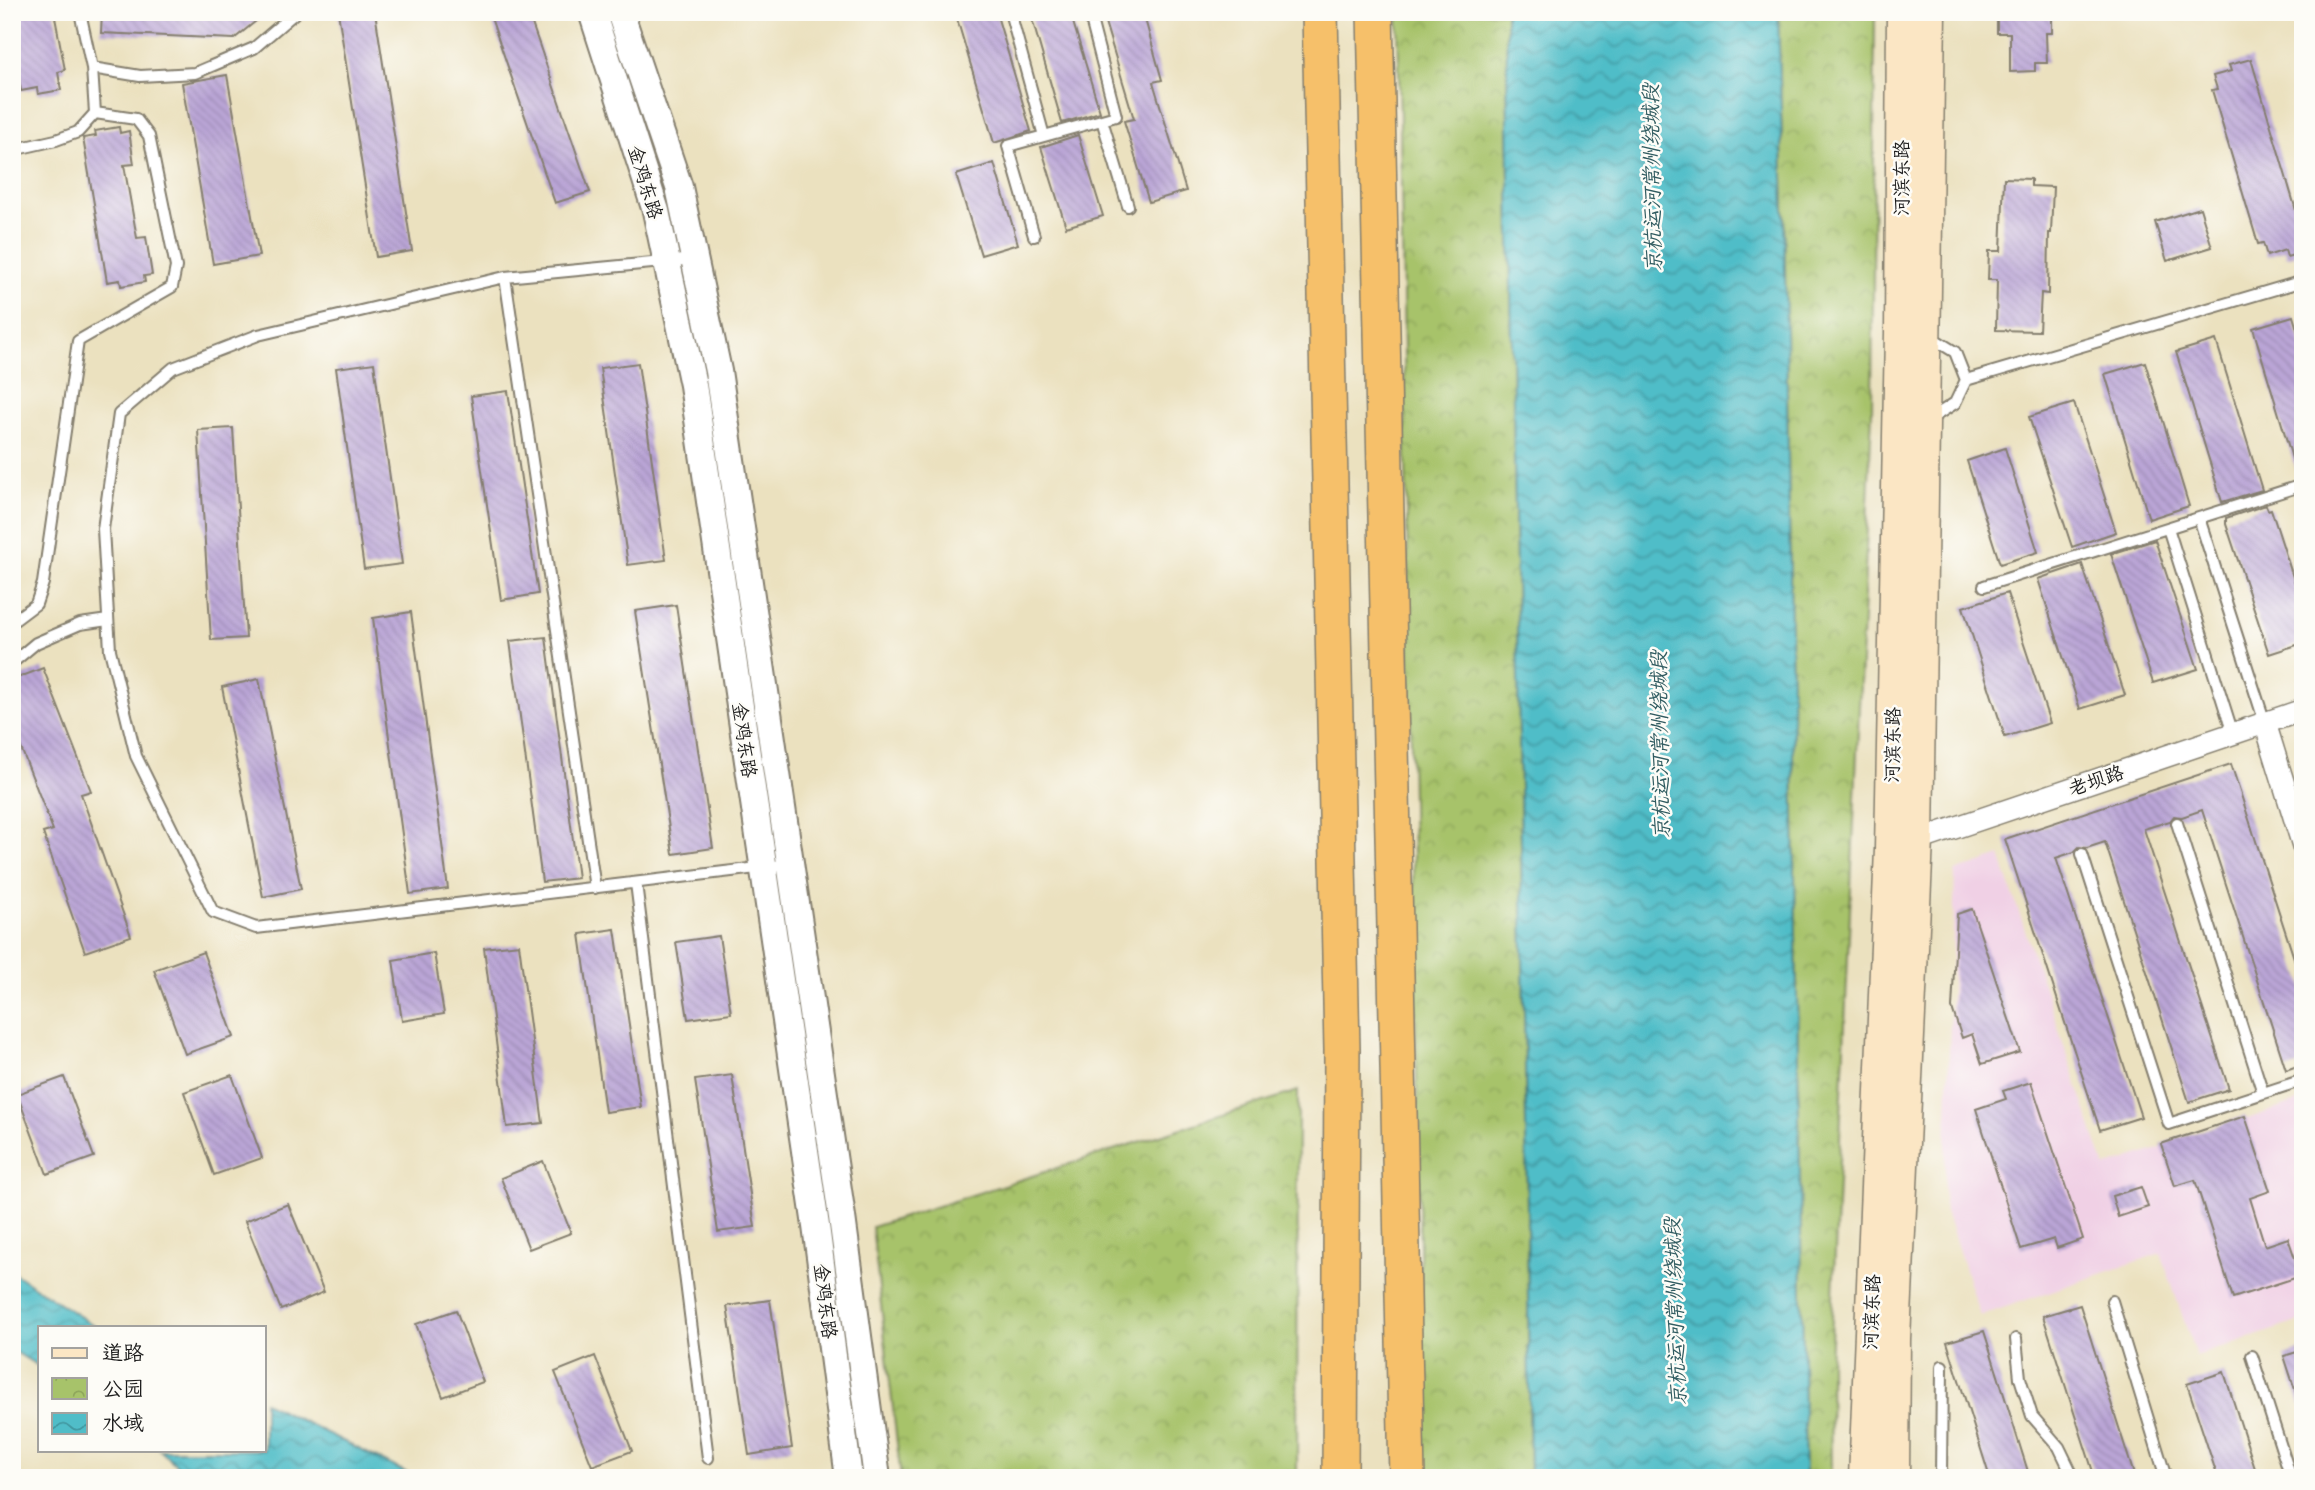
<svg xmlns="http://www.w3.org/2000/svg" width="2315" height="1490" font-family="Mali,'LXGW WenKai TC',sans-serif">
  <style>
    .built { fill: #f0d0e5 }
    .park { fill: url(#park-crowns); stroke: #627043; stroke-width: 2 }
    .water { fill: url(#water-waves); stroke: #366c72; stroke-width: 2 }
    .building { fill: url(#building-back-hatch) }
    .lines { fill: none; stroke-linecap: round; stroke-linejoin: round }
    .service-casing { stroke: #847e6e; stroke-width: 14 }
    .minor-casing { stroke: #847e6e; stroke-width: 24 }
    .tertiary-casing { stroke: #847e6e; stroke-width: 30 }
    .secondary-casing { stroke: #847e6e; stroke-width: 33 }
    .trunk-casing { stroke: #847e6e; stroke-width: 38 }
    .service { stroke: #fff; stroke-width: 10 }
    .minor { stroke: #fff; stroke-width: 21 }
    .tertiary { stroke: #fff; stroke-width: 26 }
    .secondary { stroke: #fbe6c4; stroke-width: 30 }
    .trunk { stroke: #f6c06b; stroke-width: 35 }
    .labels { text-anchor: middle; stroke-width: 5; stroke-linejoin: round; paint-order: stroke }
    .street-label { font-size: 19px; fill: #1c1c1c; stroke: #fdfcf7 }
    .water-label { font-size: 21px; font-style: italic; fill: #315c61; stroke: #fdfcf7 }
  </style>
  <defs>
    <pattern id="park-crowns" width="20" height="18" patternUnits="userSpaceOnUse" patternTransform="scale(1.75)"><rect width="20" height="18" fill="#a7c36a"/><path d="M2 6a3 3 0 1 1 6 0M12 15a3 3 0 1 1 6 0" fill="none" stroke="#8fa75b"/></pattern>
    <pattern id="water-waves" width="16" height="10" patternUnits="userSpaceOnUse" patternTransform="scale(1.75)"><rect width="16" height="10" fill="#50bdc8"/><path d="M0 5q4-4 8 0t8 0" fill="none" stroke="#4299a2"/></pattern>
    <pattern id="building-back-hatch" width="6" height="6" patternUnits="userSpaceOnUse" patternTransform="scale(1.75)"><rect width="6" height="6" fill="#baa5d6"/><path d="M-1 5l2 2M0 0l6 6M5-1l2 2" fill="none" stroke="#9f8db7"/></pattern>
  </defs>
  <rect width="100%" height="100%" fill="#fdfcf7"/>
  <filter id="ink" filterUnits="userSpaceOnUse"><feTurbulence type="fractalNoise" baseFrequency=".0143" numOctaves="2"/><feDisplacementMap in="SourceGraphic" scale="14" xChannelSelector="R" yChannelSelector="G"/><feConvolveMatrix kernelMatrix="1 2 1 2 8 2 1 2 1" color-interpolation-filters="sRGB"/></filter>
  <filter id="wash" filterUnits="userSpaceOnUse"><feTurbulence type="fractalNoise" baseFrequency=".00686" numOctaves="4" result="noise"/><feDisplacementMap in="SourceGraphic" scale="28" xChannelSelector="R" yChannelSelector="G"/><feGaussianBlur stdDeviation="1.57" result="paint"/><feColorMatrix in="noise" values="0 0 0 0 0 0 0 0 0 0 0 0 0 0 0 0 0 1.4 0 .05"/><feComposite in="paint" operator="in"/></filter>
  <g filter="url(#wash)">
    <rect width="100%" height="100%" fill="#ebe1bf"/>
    <path class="built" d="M 2000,856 L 2105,1167 L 2303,1100 L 2303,1320 L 2196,1356 L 2161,1253 L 1980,1316 L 1944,1205 L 1955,872 Z"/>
    <path class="park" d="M 1398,12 L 1506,12 L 1526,1121 L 1530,1478 L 1424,1478 Z
      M 1778,12 L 1875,12 L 1872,413 L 1830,1365 L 1831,1478 L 1805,1478 L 1784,209 Z
      M 1298,1091 L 1297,1478 L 901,1478 L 872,1227 Z"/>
    <path class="water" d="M 1506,12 L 1778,12 L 1784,209 L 1805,1478 L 1530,1478 L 1526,1121 Z
      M 12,1272 L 96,1327 L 40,1327 L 40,1367 L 12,1350 Z
      M 264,1402 L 417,1478 L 191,1478 L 160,1450 L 264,1450 Z"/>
    <g id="blocks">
      <path class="building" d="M 12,12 L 54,12 L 65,70 L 58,72 L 61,90 L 38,94 L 37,88 L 21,91 L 12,42 Z
        M 102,12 L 267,12 L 234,39 L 101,33 Z
        M 338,12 L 375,12 L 412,251 L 376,257 Z
        M 489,12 L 528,12 L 590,192 L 555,203 Z
        M 955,12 L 996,12 L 1031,131 L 994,143 Z
        M 1030,12 L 1070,12 L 1100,112 L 1062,123 Z
        M 1102,12 L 1143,12 L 1162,80 L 1153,82 L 1186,191 L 1149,202 L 1124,121 L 1134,119 Z
        M 1997,12 L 2052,12 L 2052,33 L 2046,33 L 2047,63 L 2035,63 L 2035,71 L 2010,72 L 2010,33 L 1997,33 Z
        M 2251,59 L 2303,234 L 2303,252 L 2287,257 L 2285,250 L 2267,256 L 2263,243 L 2258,244 L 2212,90 L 2217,89 L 2213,76 L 2231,71 L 2229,65 Z
        M 227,75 L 259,256 L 213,264 L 182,83 Z
        M 119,127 L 120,133 L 129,131 L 134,164 L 124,165 L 137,238 L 146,237 L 152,275 L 144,276 L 145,282 L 121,286 L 120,280 L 107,282 L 83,138 L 96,136 L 95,131 Z
        M 1078,135 L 1103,216 L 1066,227 L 1041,147 Z
        M 994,163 L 1018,244 L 981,255 L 956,175 Z
        M 2004,178 L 2031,179 L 2031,186 L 2053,187 L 2051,233 L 2049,233 L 2048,294 L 2041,293 L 2039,331 L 1996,330 L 1997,280 L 1988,280 L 1989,251 L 2001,251 Z
        M 2200,208 L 2212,247 L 2167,261 L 2155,222 Z
        M 2293,316 L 2303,349 L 2303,477 L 2298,478 L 2253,328 Z
        M 2216,340 L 2262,490 L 2222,502 L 2176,352 Z
        M 2145,362 L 2189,506 L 2149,519 L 2105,374 Z
        M 374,363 L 402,564 L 364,569 L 336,368 Z
        M 638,363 L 666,560 L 628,565 L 600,368 Z
        M 508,391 L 538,594 L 501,600 L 471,396 Z
        M 2074,403 L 2116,532 L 2072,547 L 2029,417 Z
        M 233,428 L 246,638 L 211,640 L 198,430 Z
        M 2005,448 L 2038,552 L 2000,564 L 1967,461 Z
        M 2266,505 L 2268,510 L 2271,509 L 2303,608 L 2303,643 L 2269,654 L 2226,524 L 2226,518 Z
        M 2155,540 L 2198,669 L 2153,683 L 2111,554 Z
        M 2082,564 L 2125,695 L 2080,709 L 2038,579 Z
        M 2007,593 L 2050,723 L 2005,737 L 1963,607 Z
        M 676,605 L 713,848 L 673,854 L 635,611 Z
        M 411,612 L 448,889 L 410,894 L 373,618 Z
        M 546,637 L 578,878 L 542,882 L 510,641 Z
        M 43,668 L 91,791 L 81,794 L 131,936 L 85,952 L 43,833 L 53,830 L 12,725 L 12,680 Z
        M 259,679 L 301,889 L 263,897 L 222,687 Z
        M 2231,764 L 2303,986 L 2303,1064 L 2286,1070 L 2202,810 L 2182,817 L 2174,816 L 2170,821 L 2144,829 L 2229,1089 L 2189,1102 L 2105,842 L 2087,848 L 2079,847 L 2074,852 L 2056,858 L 2141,1117 L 2100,1130 L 2005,839 Z
        M 1972,909 L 2020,1052 L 1982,1064 L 1972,1034 L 1962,1038 L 1952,1008 L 1957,914 Z
        M 615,929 L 641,1107 L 605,1112 L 580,934 Z
        M 719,936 L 731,1013 L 688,1019 L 676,942 Z
        M 519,944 L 543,1123 L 507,1127 L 484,948 Z
        M 203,952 L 234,1037 L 185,1054 L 154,970 Z
        M 434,953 L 444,1014 L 402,1021 L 393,960 Z
        M 232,1075 L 262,1158 L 214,1175 L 184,1092 Z
        M 732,1075 L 755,1227 L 718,1232 L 695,1080 Z
        M 64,1077 L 94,1157 L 47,1174 L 17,1094 Z
        M 2031,1082 L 2083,1239 L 2057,1248 L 2054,1239 L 2021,1249 L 1976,1109 L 2006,1099 L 2003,1091 Z
        M 2245,1116 L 2270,1191 L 2250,1198 L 2265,1246 L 2288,1238 L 2301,1276 L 2233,1298 L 2195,1180 L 2175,1186 L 2161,1144 Z
        M 543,1161 L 571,1233 L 529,1249 L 501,1178 Z
        M 2141,1187 L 2148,1207 L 2118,1217 L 2112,1196 Z
        M 288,1204 L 324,1292 L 281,1310 L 245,1221 Z
        M 770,1300 L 792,1448 L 749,1455 L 727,1306 Z
        M 2080,1305 L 2135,1478 L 2095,1478 L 2043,1316 Z
        M 456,1310 L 483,1382 L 443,1397 L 416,1324 Z
        M 1984,1331 L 2030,1478 L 1990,1478 L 1947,1342 Z
        M 2303,1350 L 2303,1404 L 2300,1405 L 2284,1356 Z
        M 595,1356 L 632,1451 L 592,1466 L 555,1372 Z
        M 2224,1372 L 2258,1478 L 2218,1478 L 2187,1384 Z"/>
    </g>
  </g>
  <g filter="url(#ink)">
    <use href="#blocks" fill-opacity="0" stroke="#847e6e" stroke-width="2"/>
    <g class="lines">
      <g class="service-casing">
        <path id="service" d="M 1010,12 L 1044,136 L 1116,116 L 1089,12
          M 92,68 L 140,76 L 195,73 L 254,48 L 296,12
          M 1102,120 L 1128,206
          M 12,150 L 56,140 L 78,132 L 95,113 L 92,68 L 80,12
          M 1034,236 L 1008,146 L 1044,136
          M 694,259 L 505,277 L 258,335 L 173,368 L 119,414 L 103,529 L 110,650 L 136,756 L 213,912 L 256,928 L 791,864
          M 505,277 L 595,888
          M 1966,380 L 2303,281
          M 1927,421 L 1955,403 L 1966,380 L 1955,352 L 1929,336
          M 2199,518 L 2265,723
          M 2168,528 L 2233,734
          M 1984,586 L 2303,485
          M 12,622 L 36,604 L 43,583 L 78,341 L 172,287 L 176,267 L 149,136 L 136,119 L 95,113
          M 12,663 L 36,643 L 80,624 L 108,620
          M 2177,823 L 2263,1093
          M 2082,854 L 2169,1124 L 2303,1080
          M 636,883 L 708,1458
          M 2112,1301 L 2166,1478
          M 2016,1339 L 2020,1378 L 2032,1416 L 2059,1447 L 2074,1478
          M 2252,1356 L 2291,1478
          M 1941,1478 L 1942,1366"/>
      </g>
      <g class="minor-casing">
        <path id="minor" d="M 2265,723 L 2303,846
          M 1907,844 L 2303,710"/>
      </g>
      <g class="tertiary-casing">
        <path id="tertiary" d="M 592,12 L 656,211 L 693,385 L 816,1226 L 849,1478
          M 620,12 L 679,187 L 718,371 L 842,1217 L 877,1478"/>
      </g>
      <g class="secondary-casing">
        <path id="secondary" d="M 1864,1478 L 1890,849 L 1900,333 L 1902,12
          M 1894,1478 L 1895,1339 L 1918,840 L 1930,12"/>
      </g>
      <g class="trunk-casing">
        <path id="trunk" d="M 1320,12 L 1342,1050 L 1340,1478
          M 1375,12 L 1407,1478"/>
      </g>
      <use href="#service" class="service"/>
      <use href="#minor" class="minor"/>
      <use href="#tertiary" class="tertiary"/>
      <use href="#secondary" class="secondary"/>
      <use href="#trunk" class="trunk"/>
    </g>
  </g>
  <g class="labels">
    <g class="street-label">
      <text transform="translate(1901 178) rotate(-90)" y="7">河滨东路</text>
      <text transform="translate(646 182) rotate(73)" y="7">金鸡东路</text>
      <text transform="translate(745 740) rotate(82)" y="7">金鸡东路</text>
      <text transform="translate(1892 745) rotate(-89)" y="7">河滨东路</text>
      <text transform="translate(2096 780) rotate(-19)" y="7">老坝路</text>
      <text transform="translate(826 1301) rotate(83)" y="7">金鸡东路</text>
      <text transform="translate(1871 1312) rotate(-88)" y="7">河滨东路</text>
    </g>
    <g class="water-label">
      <text transform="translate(1652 178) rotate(-91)" y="7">京杭运河常州绕城段</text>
      <text transform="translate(1660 745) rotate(-91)" y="7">京杭运河常州绕城段</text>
      <text transform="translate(1675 1312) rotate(-92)" y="7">京杭运河常州绕城段</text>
    </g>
  </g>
  <rect width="2315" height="1490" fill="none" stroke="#fdfcf7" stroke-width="42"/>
  <rect x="38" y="1326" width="228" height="126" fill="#fdfcf7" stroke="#a3a29f" stroke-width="2"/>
  <rect x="52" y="1348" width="35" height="10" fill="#fbe6c4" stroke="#a3a29f" stroke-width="2"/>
  <text x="102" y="1360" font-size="21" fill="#1c1c1c">道路</text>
  <rect x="52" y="1378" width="35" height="21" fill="url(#park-crowns)" stroke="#a3a29f" stroke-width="2"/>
  <text x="102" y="1396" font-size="21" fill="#1c1c1c">公园</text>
  <rect x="52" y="1413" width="35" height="21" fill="url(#water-waves)" stroke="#a3a29f" stroke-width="2"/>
  <text x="102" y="1430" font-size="21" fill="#1c1c1c">水域</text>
</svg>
